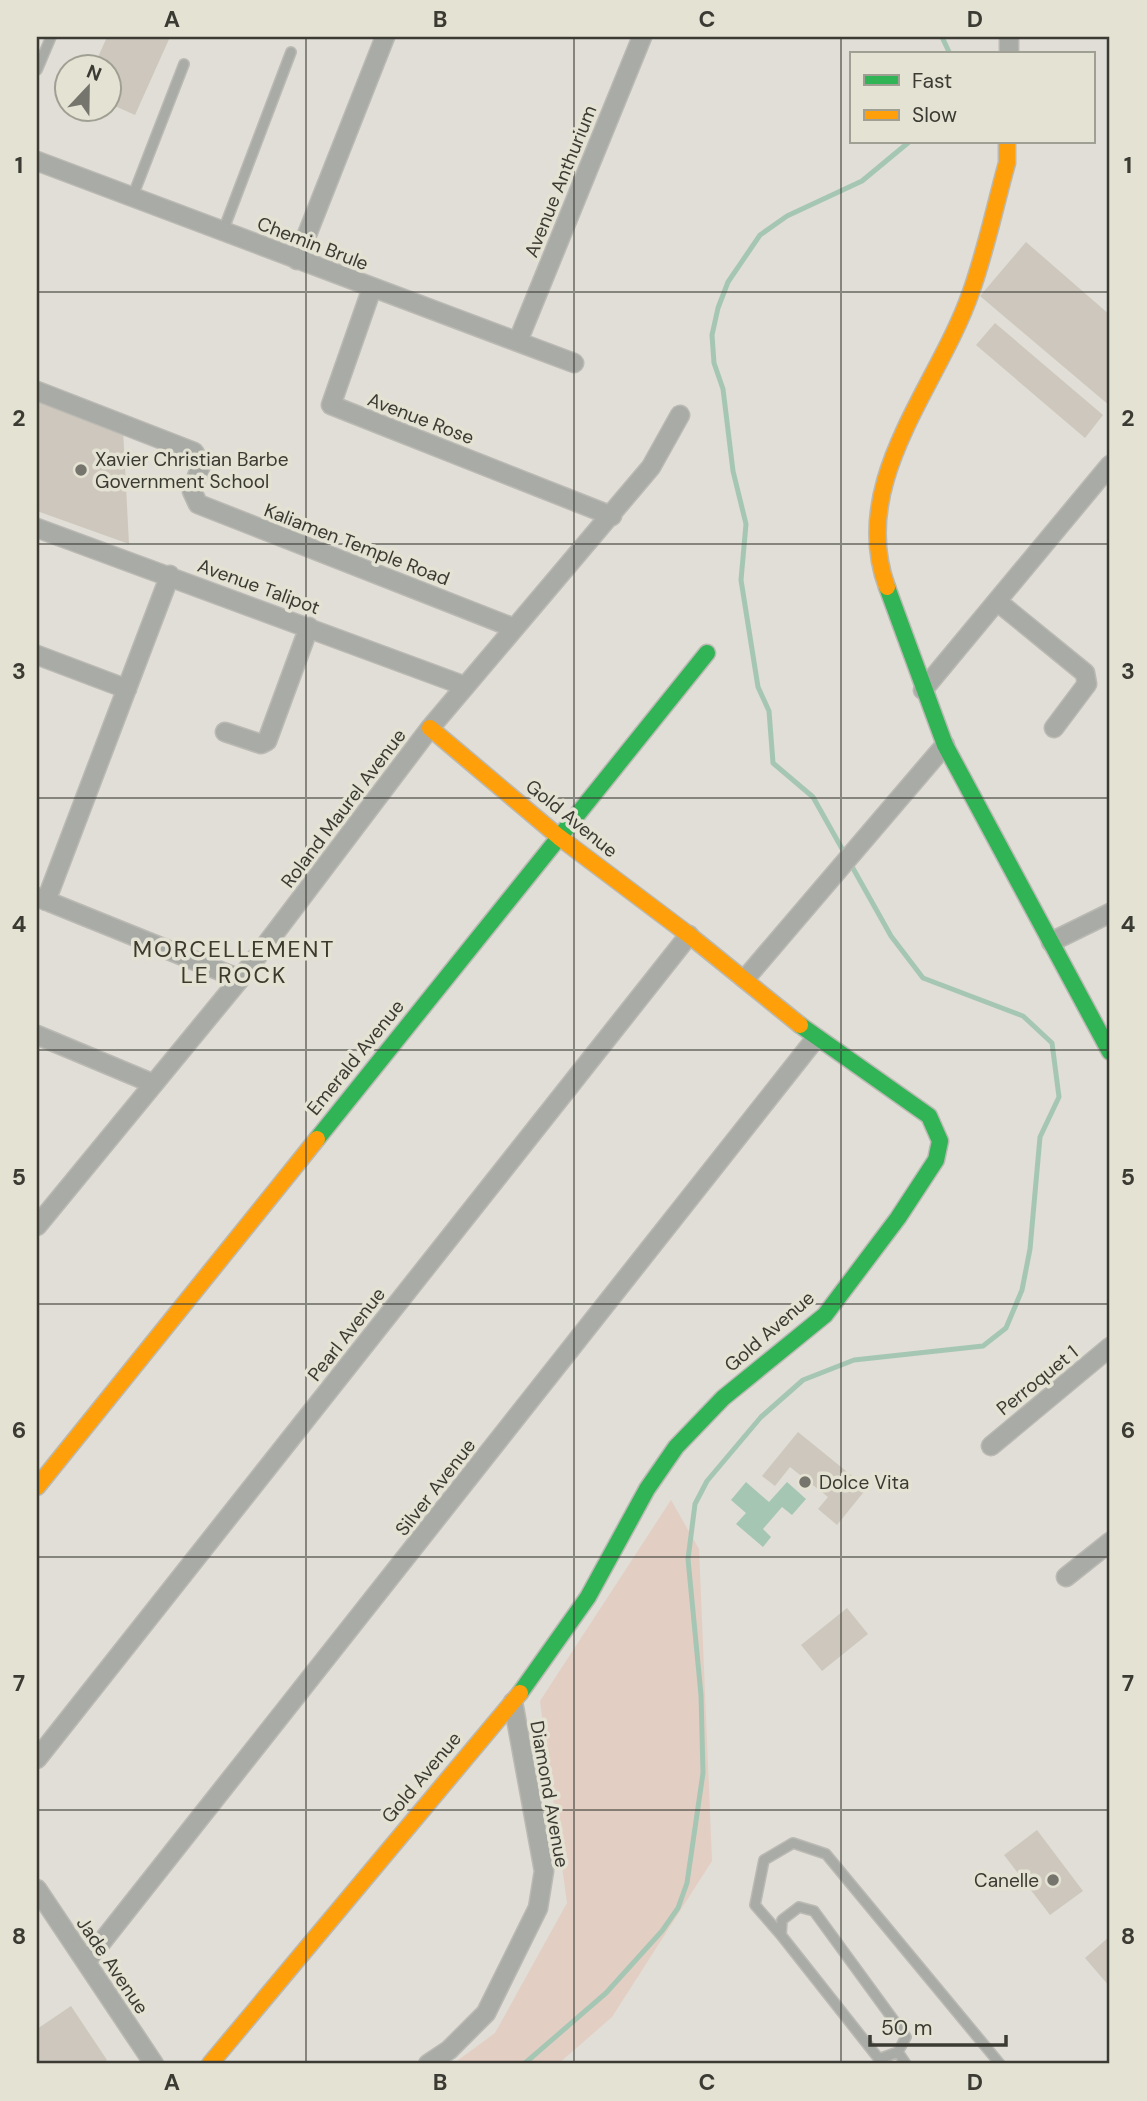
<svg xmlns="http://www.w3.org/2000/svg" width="1147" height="2101" font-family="'DM Sans',sans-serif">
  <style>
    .green { fill: #e3cec3 }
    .water { fill: #a6c6b4 }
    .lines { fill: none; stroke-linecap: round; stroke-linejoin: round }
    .stream { stroke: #a6c6b4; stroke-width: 5 }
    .building { fill: #cec7bd }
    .lane-casing { stroke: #bbb9b3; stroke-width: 12 }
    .street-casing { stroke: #bbb9b3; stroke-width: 21 }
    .fast-casing { stroke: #bbb9b3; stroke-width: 19 }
    .slow-casing { stroke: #bbb9b3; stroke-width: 19 }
    .lane { stroke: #a9aba6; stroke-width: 9 }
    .street { stroke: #a9aba6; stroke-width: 18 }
    .fast { stroke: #30b455; stroke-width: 16 }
    .slow { stroke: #ff9f0a; stroke-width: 16 }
    .grid { fill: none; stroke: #3b3b34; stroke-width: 2; stroke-opacity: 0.55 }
    .poi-dot { fill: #75746d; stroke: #e4e2d2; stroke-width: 2.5 }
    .labels { text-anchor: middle; stroke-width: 7; stroke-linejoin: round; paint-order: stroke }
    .street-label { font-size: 19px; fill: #3b3b34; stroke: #e4e2d2 }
    .poi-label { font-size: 19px; fill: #3b3b34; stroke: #e4e2d2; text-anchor: start }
    .quarter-label { font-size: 23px; letter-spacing: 2px; fill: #3c3a2d; stroke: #e4e2d2 }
    .neatline { fill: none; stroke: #3b3b34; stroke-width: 2.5 }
    .grid-label { font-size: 23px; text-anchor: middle; font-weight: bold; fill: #3b3b34 }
  </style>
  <rect width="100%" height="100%" fill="#e0ded6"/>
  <path class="green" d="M 671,1500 L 699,1549 L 712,1861 L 612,2017 L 558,2064 L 453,2064 L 495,2033 L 567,1903 L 540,1701 Z"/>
  <path class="water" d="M 746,1482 L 769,1502 L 787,1482 L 806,1499 L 792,1515 L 782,1507 L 763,1529 L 771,1537 L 763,1547 L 736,1524 L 746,1513 L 731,1500 Z"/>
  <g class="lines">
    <path class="stream" d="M 942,37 L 950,54
      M 524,2064 L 606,1993 L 662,1931 L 678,1908 L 687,1883 L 703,1773 L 701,1695 L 688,1559 L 695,1504 L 707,1481 L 761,1417 L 803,1380 L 854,1360 L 983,1346 L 1006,1328 L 1022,1290 L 1030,1249 L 1040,1137 L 1059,1097 L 1052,1043 L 1023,1016 L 923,978 L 891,936 L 813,797 L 773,763 L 769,711 L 758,687 L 741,580 L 746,524 L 733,471 L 723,389 L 714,363 L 712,335 L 718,308 L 728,282 L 760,235 L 787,216 L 862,181 L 909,142"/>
  </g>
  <path class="building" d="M 107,37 L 170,37 L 135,115 L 108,103 L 108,66 L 94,66 Z
    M 1026,242 L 1110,315 L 1110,406 L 980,296 Z
    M 995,323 L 1103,415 L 1085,438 L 976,345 Z
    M 37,397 L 123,429 L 129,544 L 37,511 Z
    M 798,1432 L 867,1488 L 837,1525 L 818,1509 L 828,1497 L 790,1467 L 775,1486 L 762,1476 Z
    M 847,1608 L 868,1634 L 822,1671 L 801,1645 Z
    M 1037,1830 L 1083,1891 L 1050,1915 L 1004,1855 Z
    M 1110,1936 L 1110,1987 L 1085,1958 Z
    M 71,2006 L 107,2060 L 100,2064 L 37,2064 L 37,2029 Z"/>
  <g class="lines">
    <g class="lane-casing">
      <path id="lane" d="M 37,70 L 51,37
        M 132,198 L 184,64
        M 223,231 L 291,52
        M 799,1907 L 814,1911 L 906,2037 L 898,2052 L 879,2059 L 781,1935 L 782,1920 Z
        M 781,1935 L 755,1905 L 764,1860 L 793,1843 L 826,1854 L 1000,2064
        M 898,2052 L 906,2064"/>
    </g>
    <g class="street-casing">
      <path id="street" d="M 1009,54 L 1009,37
        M 37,161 L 574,363
        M 297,260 L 385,37
        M 372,288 L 331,405 L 612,516
        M 518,341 L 642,37
        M 37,391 L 194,452 L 201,465 L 192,491 L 198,504 L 514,628
        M 37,528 L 465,686
        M 998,602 L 1085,673 L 1087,684 L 1054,728
        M 37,655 L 127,689
        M 923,690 L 1110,465
        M 225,732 L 261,744 L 267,741 L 309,627
        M 37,897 L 240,979
        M 46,901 L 170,575
        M 1051,942 L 1110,913
        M 745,979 L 945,745
        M 37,1035 L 154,1084
        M 37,1226 L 240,979 L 430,728 L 651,467 L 680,415
        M 991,1446 L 1110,1347
        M 1066,1577 L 1110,1542
        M 37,1759 L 689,935
        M 37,1889 L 154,2064
        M 86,1962 L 816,1038
        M 428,2064 L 449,2050 L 486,2013 L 538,1908 L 544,1871 L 513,1702"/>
    </g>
    <g class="fast-casing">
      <path id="fast" d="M 887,587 L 945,745 L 1110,1052
        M 317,1139 L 707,653
        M 520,1693 L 588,1597 L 647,1489 L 676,1447 L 723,1398 L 825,1315 L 898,1218 L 936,1160 L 940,1141 L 929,1116 L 800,1025"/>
    </g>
    <g class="slow-casing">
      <path id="slow" d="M 887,587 C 848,482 938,387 971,292 C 986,250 995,206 1007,163 L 1007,142
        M 430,728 L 559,837 L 689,935 L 800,1025
        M 37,1487 L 317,1139
        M 210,2064 L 520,1693"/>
    </g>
    <use href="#lane" class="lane"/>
    <use href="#street" class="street"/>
    <use href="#fast" class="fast"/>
    <use href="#slow" class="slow"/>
  </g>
  <path class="grid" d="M 306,37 L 306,2064M 574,37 L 574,2064M 841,37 L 841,2064M 37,292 L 1110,292M 37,544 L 1110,544M 37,798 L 1110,798M 37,1050 L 1110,1050M 37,1304 L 1110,1304M 37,1557 L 1110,1557M 37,1810 L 1110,1810"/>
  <g class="poi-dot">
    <circle cx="81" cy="470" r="7"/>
    <circle cx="805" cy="1482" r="7"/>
    <circle cx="1053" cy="1880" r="7"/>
  </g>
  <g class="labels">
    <g class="street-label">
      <text transform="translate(560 181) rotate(-68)" y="7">Avenue Anthurium</text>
      <text transform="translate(313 243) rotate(21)" y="7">Chemin Brule</text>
      <text transform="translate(421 418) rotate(21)" y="7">Avenue Rose</text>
      <text transform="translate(357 544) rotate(21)" y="7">Kaliamen Temple Road</text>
      <text transform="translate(259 586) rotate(20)" y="7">Avenue Talipot</text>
      <text transform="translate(343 808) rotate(-53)" y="7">Roland Maurel Avenue</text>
      <text transform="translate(572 818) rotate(39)" y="7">Gold Avenue</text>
      <text transform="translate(355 1057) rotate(-51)" y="7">Emerald Avenue</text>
      <text transform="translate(769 1331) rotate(-41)" y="7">Gold Avenue</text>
      <text transform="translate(346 1334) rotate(-52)" y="7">Pearl Avenue</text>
      <text transform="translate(1037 1380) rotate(-39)" y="7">Perroquet 1</text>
      <text transform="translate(435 1487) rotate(-52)" y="7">Silver Avenue</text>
      <text transform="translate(421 1777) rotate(-50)" y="7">Gold Avenue</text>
      <text transform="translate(550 1794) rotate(80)" y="7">Diamond Avenue</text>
      <text transform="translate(113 1965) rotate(56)" y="7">Jade Avenue</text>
    </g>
    <g class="poi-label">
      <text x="95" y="466">Xavier Christian Barbe<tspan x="95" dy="22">Government School</tspan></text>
      <text x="819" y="1489">Dolce Vita</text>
      <text x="1039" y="1887" text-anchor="end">Canelle</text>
    </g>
    <g class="quarter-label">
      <text x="234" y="957">MORCELLEMENT<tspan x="234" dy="26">LE ROCK</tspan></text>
    </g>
  </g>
  <rect width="1147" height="2101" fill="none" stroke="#e4e2d2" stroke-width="77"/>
  <rect x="850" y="52" width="245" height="91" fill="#e4e2d2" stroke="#a09f93" stroke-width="2"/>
  <rect x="864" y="75" width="35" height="10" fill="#30b455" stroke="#a09f93" stroke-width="2"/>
  <text x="912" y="88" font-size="21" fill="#3b3b34">Fast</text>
  <rect x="864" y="110" width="35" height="10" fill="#ff9f0a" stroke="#a09f93" stroke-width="2"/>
  <text x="912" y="122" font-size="21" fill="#3b3b34">Slow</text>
  <g transform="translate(88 88) rotate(22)"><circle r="33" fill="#e4e2d2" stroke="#a09f93" stroke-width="2"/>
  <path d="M0-5L12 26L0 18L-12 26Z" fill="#75746d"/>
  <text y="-10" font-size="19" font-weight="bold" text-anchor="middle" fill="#3b3b34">N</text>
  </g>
  <path d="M870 2035v10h136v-10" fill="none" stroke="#3b3b34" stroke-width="3.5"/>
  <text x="881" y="2035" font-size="21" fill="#3b3b34" stroke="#e4e2d2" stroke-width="5" paint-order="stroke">50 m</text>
  <rect x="38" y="38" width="1070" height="2024" class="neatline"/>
  <g class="grid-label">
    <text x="172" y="27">A</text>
    <text x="440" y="27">B</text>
    <text x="707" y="27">C</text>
    <text x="975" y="27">D</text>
    <text x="19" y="173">1</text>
    <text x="1128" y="173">1</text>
    <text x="19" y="426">2</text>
    <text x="1128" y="426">2</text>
    <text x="19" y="679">3</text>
    <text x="1128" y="679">3</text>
    <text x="19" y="932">4</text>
    <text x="1128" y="932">4</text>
    <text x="19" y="1185">5</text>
    <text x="1128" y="1185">5</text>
    <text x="19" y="1438">6</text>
    <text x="1128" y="1438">6</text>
    <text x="19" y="1691">7</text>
    <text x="1128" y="1691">7</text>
    <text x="19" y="1944">8</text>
    <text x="1128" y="1944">8</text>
    <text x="172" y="2090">A</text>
    <text x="440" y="2090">B</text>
    <text x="707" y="2090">C</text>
    <text x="975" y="2090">D</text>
  </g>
</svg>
